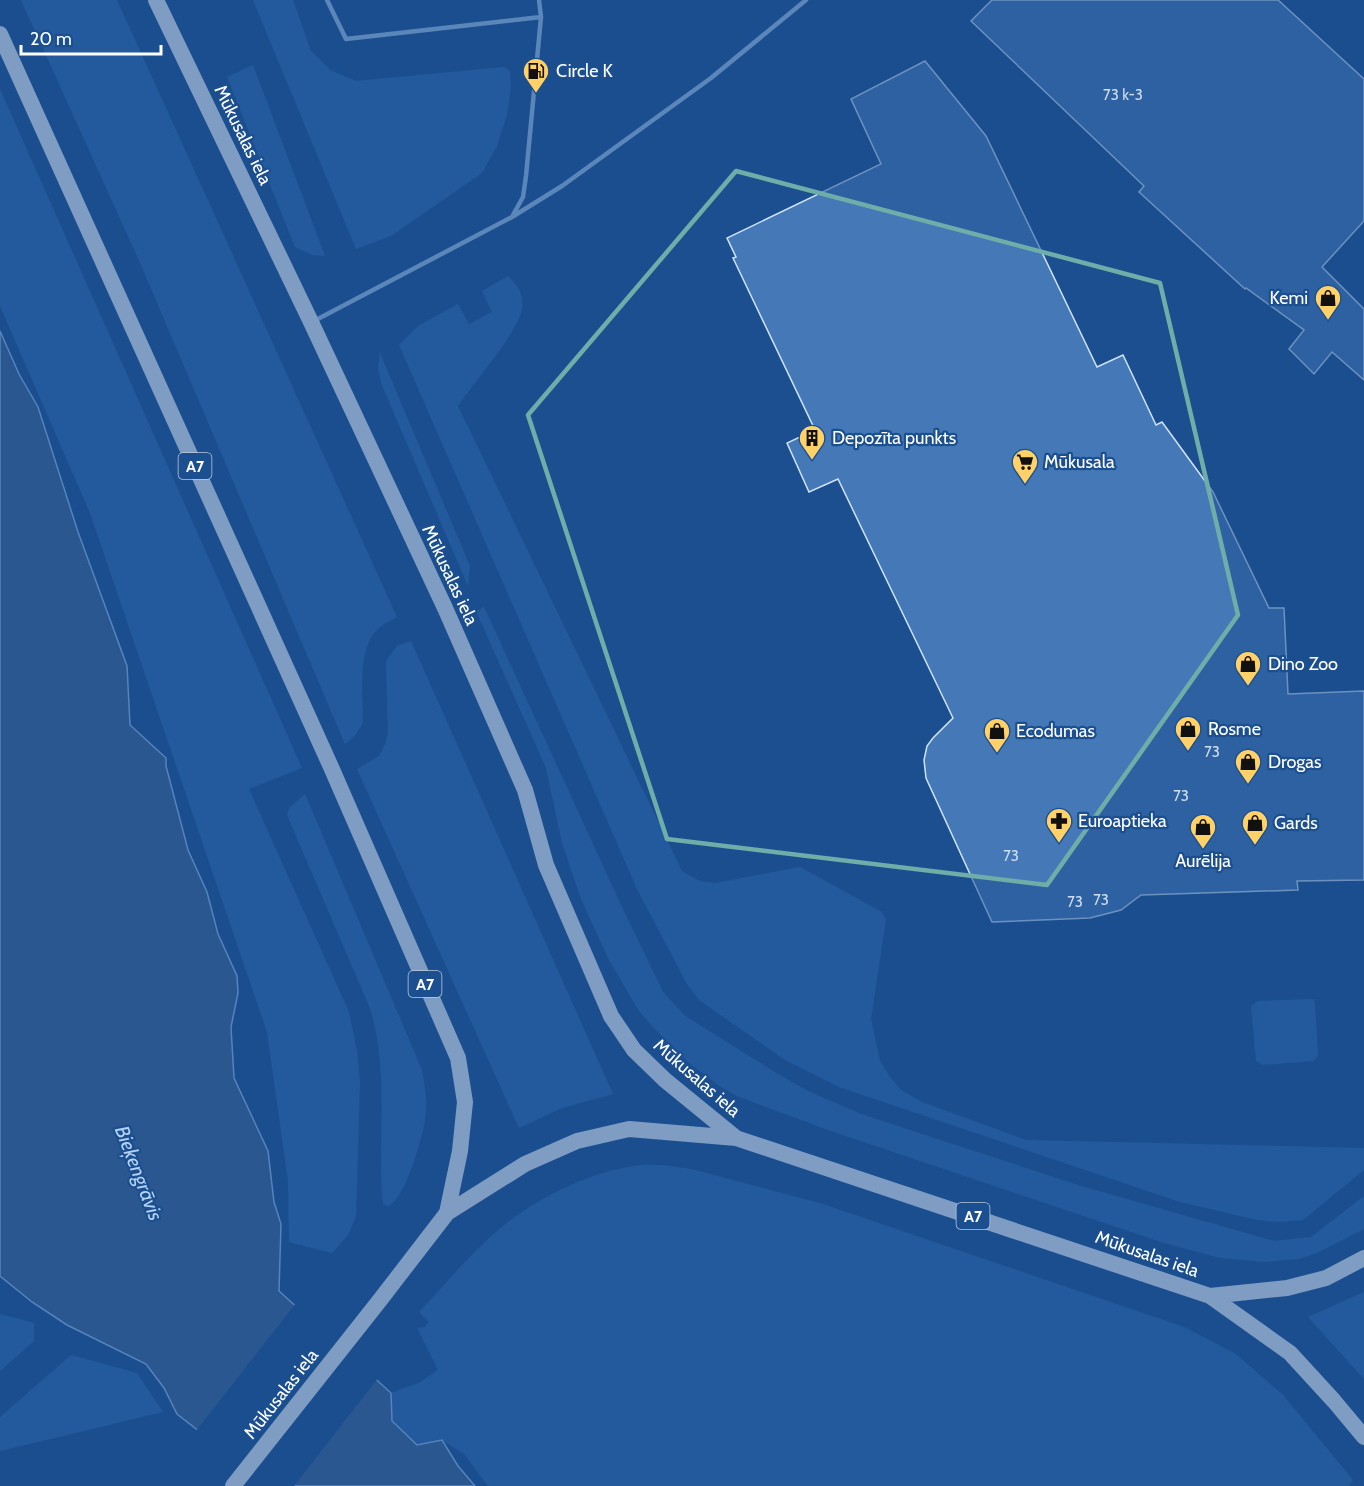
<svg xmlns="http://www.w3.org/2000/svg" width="1364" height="1486" font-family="Cabin,sans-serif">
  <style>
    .green { fill: #2e69ad }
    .water { fill: #3c6290; stroke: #9cc4f0; stroke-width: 1.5 }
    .pier { fill: #1b4f8f }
    .building { fill: #4478b7; stroke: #cfe3fa; stroke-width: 1.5 }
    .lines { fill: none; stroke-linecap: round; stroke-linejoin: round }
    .service { stroke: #a9c9ee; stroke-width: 4.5 }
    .trunk { stroke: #f8faff; stroke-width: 16 }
    .marked { fill: none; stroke: #6fada8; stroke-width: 4.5; stroke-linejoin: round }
    .labels { text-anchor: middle; stroke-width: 4.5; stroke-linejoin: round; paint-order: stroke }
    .number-label { font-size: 15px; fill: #d0dded }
    .shield { fill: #1b4f8f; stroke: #bbcadd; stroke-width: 1.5 }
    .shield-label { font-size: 16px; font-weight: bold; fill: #fff }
    .poi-label { font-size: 18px; fill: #fff; stroke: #1b4f8f; text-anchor: start }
    .street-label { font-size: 18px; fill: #fff; stroke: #1b4f8f }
    .water-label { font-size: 20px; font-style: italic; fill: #b5d3f5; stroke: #1b4f8f }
  </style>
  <rect width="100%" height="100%" fill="#1b4f8f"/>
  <path class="green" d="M 21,0 L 117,0 L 397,617 C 391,621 382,624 377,630 C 357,649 363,696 363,722 C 359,731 354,738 345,744 L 141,265 Z
    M 253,0 L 293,0 L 311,51 L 330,70 L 356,81 L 504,67 L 510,71 L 511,87 L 507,115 L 497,146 L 482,173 L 391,236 L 356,249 Z
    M 253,65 L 325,256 L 312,255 L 295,247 L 227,77 Z
    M 0,89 L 302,768 L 249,789 L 349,1012 L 357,1051 L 360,1082 L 356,1216 L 348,1235 L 332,1253 L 289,1242 L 288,1181 L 267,1032 L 90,513 L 0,306 Z
    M 508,276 C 518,285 524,295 522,309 C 517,334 473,383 458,406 L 682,871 L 700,881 L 716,883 L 800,867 L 882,912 L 886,919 L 871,1019 L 880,1061 L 890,1077 L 901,1090 L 922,1102 L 1026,1140 L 1364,1148 L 1364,1170 L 1303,1220 L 1278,1222 L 1257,1220 L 1180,1202 L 839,1087 L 785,1060 L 699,1000 L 687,984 L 638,891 L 399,345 L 418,326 L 458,304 L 469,324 L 492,312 L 482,291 Z
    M 380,353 L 470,566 L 468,586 L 381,383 L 378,367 Z
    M 484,607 L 622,907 L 663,992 L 685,1016 L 778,1074 L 806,1090 L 861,1114 L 1078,1185 L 1274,1241 L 1311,1237 L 1364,1196 L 1364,1229 L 1319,1252 L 1299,1259 L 1265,1262 L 1220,1258 L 1161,1242 L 828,1130 L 739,1097 L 721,1087 L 689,1063 L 654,1028 L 639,1011 L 609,960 L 581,899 L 562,843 L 546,768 L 476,611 Z
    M 411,641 L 613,1094 L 562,1108 L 519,1128 L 357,769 L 379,756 L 385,744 L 388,732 L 386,661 L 397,646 Z
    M 305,794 L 422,1070 C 425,1087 428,1104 425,1121 C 421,1141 406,1196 389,1206 L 384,1205 L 382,1198 C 378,1134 389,1070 370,1008 L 287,815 L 289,808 Z
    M 1313,999 L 1315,1002 L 1318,1056 L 1313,1061 L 1263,1065 L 1256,1061 L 1251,1006 L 1258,1001 Z
    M 662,1165 L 691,1169 L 823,1204 L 1184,1327 L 1236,1354 L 1283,1395 L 1353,1480 L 1349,1486 L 488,1486 L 464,1454 L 442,1440 L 417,1445 L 392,1420 L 391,1393 L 419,1383 L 438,1370 L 417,1328 L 424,1327 L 429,1322 L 419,1312 C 440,1290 460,1266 482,1245 C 519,1207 582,1173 635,1166 C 644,1164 653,1165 662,1165 Z
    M 1364,1292 L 1364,1379 L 1308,1317 Z
    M 0,1314 L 34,1323 L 34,1341 L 0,1371 Z
    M 71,1355 L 137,1373 L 163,1412 L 0,1451 L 0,1417 Z"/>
  <path class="water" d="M 0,331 L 19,374 L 38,407 L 78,532 L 127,666 L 130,725 L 166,758 L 166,766 L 188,850 L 207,892 L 218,934 L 237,976 L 238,993 L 231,1027 L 234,1078 L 268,1151 L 274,1202 L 281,1224 L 279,1291 L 391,1393 L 392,1421 L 417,1445 L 442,1440 L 458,1466 L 475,1486 L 269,1486 L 177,1414 L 164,1388 L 146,1364 L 67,1325 L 32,1302 L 0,1276 Z"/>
  <path class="pier" d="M 296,1303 L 379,1377 L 294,1486 L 264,1486 L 196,1431 Z"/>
  <path class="building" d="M 992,0 L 1278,0 L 1364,79 L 1364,221 L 1322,267 L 1364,309 L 1364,380 L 1332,352 L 1314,374 L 1289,349 L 1304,330 L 1246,288 L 1245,289 L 1139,192 L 1144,186 L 971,21 Z
    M 925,61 L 986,136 L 1097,367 L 1123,355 L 1156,425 L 1162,422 L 1213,492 L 1269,608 L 1284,608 L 1288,694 L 1364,691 L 1364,880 L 1297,881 L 1298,890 L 1141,895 L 1121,910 L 1090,918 L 992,922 L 926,778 L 924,760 L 927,746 L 933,738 L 953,718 L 838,479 L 809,492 L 787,443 L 815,430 L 733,258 L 736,257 L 727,238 L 881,164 L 851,99 Z"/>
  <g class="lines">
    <path class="service" d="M 327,0 L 346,39 L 541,17
      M 513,215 L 523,197 L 526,176 L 541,17 L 539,0
      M 314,321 L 512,217 L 562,186 L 711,78 L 806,0"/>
    <path class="trunk" d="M 156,0 L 311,322 L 445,608 L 525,790 L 546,865 L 611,1016 L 634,1050 L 665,1080 L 736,1138
      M 0,34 L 331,767 L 458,1058 L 465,1102 L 460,1151 L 447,1213
      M 1210,1296 L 1287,1288 L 1326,1278 L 1364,1258
      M 233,1486 L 380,1300 L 447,1213 L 525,1164 L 577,1141 L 629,1129 L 736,1138 L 1210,1296 L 1290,1353 L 1334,1401 L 1364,1437"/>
  </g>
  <path d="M0 0H1364V1486H0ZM 736,171 L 1160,283 L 1238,615 L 1047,885 L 667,839 L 528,415 Z" fill="#1b4f8f" fill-opacity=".55" fill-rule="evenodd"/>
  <path class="marked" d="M 736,171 L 1160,283 L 1238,615 L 1047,885 L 667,839 L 528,415 Z"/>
  <defs>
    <g id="fuel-pin" transform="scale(1.35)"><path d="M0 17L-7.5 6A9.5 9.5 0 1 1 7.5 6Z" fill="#ffd166" stroke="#1b4f8f"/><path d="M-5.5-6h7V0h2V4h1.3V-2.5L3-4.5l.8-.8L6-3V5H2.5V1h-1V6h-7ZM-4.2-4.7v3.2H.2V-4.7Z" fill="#111"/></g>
    <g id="shop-pin" transform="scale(1.35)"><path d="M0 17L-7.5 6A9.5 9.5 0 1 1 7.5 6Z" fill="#ffd166" stroke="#1b4f8f"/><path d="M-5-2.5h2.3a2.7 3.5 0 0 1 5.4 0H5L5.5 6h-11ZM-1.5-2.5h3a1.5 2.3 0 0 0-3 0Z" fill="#111"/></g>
    <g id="building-pin" transform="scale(1.35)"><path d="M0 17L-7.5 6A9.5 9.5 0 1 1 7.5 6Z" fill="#ffd166" stroke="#1b4f8f"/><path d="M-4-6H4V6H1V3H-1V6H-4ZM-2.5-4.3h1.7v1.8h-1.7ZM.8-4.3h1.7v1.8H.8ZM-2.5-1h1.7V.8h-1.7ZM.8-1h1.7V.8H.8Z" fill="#111"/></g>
    <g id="supermarket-pin" transform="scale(1.35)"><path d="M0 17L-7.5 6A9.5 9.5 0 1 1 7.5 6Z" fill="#ffd166" stroke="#1b4f8f"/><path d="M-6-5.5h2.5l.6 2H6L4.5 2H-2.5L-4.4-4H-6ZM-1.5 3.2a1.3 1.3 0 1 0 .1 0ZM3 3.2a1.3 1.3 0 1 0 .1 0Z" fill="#111"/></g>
    <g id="pharmacy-pin" transform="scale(1.35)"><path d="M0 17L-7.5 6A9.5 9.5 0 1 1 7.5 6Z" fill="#ffd166" stroke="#1b4f8f"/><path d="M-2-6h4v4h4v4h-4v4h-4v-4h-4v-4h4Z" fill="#111"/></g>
  </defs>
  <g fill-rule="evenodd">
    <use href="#fuel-pin" x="536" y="71"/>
    <use href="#shop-pin" x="1328" y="298"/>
    <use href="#building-pin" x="812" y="438"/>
    <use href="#supermarket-pin" x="1025" y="462"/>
    <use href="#shop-pin" x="1248" y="664"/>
    <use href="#shop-pin" x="1188" y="729"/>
    <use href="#shop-pin" x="997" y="731"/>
    <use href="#shop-pin" x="1248" y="762"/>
    <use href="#pharmacy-pin" x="1059" y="821"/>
    <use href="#shop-pin" x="1255" y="823"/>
    <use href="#shop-pin" x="1203" y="827"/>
  </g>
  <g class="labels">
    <g class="number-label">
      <text x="1123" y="100">73 k-3</text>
      <text x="1212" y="757">73</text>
      <text x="1181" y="801">73</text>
      <text x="1011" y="861">73</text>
      <text x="1101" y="905">73</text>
      <text x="1075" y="907">73</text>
    </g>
    <g class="shield">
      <rect x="178.5" y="453" width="33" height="26" rx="4.5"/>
      <rect x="408.5" y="971" width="33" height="26" rx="4.5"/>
      <rect x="956.5" y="1203" width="33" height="26" rx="4.5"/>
    </g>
    <g class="shield-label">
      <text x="195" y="472">A7</text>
      <text x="425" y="990">A7</text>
      <text x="973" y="1222">A7</text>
    </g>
    <g class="poi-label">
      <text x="556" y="77">Circle K</text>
      <text x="1308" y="304" text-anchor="end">Kemi</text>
      <text x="832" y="444">Depozīta punkts</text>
      <text x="1044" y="468">Mūkusala</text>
      <text x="1268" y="670">Dino Zoo</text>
      <text x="1208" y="735">Rosme</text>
      <text x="1016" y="737">Ecodumas</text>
      <text x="1268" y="768">Drogas</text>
      <text x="1078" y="827">Euroaptieka</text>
      <text x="1274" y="829">Gards</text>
      <text x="1203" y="867" text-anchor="middle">Aurēlija</text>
    </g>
    <g class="street-label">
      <text transform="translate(243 135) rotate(64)" y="6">Mūkusalas iela</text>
      <text transform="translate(450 575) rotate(65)" y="6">Mūkusalas iela</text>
      <text transform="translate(697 1078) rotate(41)" y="6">Mūkusalas iela</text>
      <text transform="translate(1147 1254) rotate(19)" y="6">Mūkusalas iela</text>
      <text transform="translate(281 1394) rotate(-52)" y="6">Mūkusalas iela</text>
    </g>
    <g class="water-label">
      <text transform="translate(139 1173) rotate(69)" y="7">Bieķengrāvis</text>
    </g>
  </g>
  <path d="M21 45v9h140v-9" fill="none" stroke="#ffffff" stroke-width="3"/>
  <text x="30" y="45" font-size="18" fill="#ffffff" stroke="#1b4f8f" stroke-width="4.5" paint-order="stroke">20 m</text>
</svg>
